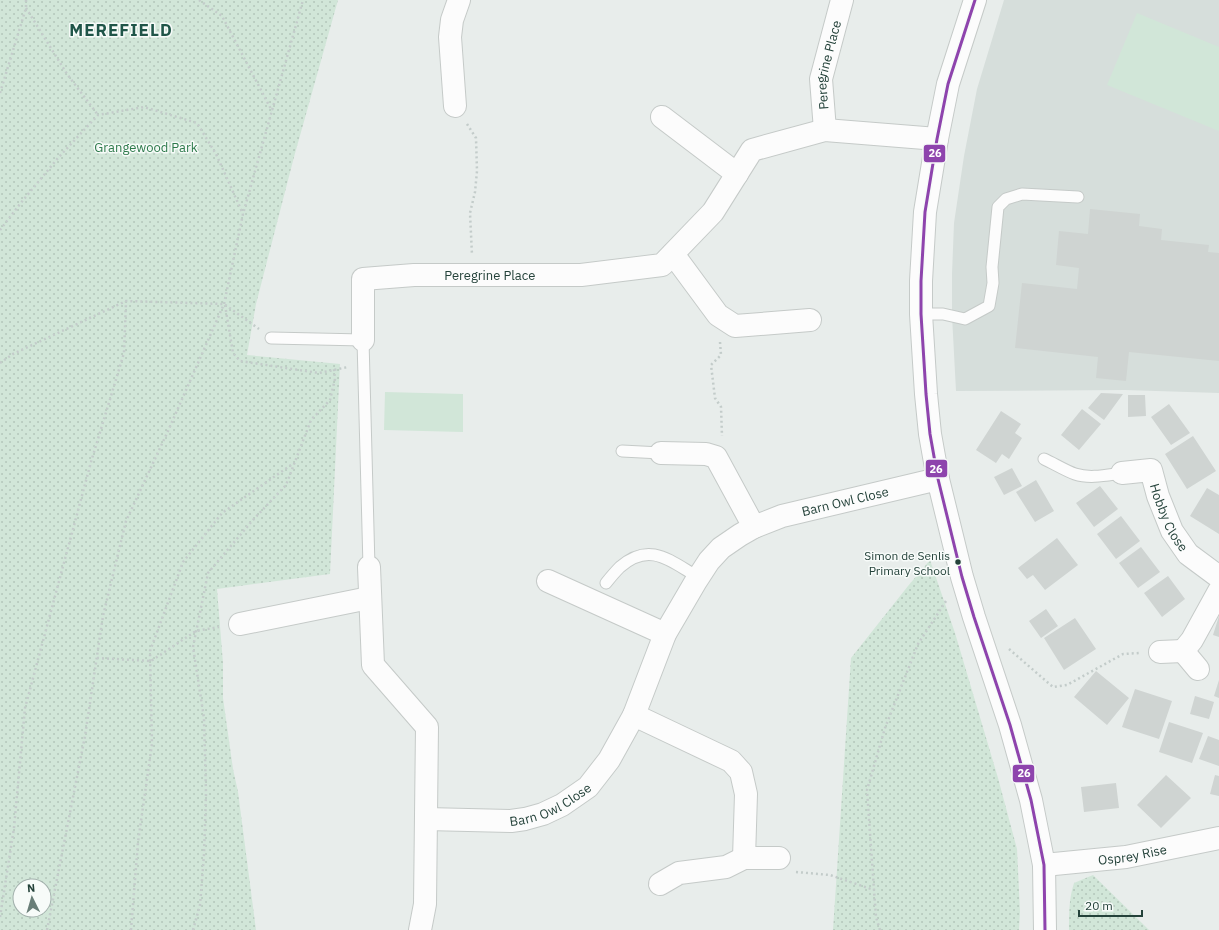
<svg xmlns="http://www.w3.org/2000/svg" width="1219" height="930" font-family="'IBM Plex Sans',sans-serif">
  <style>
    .built { fill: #d6dedb }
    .park { fill: url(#park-dots); fill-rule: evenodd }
    .pitch { fill: #d1e6d8 }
    .building { fill: #cfd4d2 }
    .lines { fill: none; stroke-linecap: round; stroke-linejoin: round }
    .service-casing { stroke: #c5cac8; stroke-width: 13 }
    .minor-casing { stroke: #c5cac8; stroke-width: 24 }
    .tertiary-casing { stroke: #c5cac8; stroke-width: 24 }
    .path { stroke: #c3ccca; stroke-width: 2.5; stroke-dasharray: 2 3; stroke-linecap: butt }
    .service { stroke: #fcfcfc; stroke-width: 11 }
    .minor { stroke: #fcfcfc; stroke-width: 22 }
    .tertiary { stroke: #fcfcfc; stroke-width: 22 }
    .bus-1-casing { stroke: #f7fbf9; stroke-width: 6 }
    .bus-1 { stroke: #8e44ad; stroke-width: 3 }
    .bus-dot { fill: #24423a; stroke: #f7fbf9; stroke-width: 1.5 }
    .labels { text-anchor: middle; stroke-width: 3; stroke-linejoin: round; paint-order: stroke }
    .bus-label { font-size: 12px; fill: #24423a; stroke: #f7fbf9; text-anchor: end }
    .street-label { font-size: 13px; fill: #24423a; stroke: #f7fbf9 }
    .park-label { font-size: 13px; fill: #2d7a4b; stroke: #f7fbf9 }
    .district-label { font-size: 17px; font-weight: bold; letter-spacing: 1px; fill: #1f5548; stroke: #f7fbf9 }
    .line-badge { stroke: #f7fbf9; stroke-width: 1.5 }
    .badge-label { font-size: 11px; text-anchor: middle; font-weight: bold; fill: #fff }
  </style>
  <defs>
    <pattern id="park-dots" width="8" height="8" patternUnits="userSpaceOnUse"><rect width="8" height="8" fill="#d1e6d8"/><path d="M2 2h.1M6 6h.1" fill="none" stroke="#b3c6ba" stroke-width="1.8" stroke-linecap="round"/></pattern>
  </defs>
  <rect width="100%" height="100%" fill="#e8edeb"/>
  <path class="built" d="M 1004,0 L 1219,0 L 1219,393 L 1125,390 L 956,391 L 952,316 L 952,274 L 954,223 L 964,156 L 977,89 Z"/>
  <path class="park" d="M 0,0 L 338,0 L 294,157 L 256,304 L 247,355 L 340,364 L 330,574 L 217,589 L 223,663 L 223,698 L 233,769 L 238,792 L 256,930 L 0,930 ZM 20,886 L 44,886 L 44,910 L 20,910 Z
    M 930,560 L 955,633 L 998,778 L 1017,849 L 1020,912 L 1019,930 L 833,930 L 851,658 L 908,586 Z
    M 1093,875 L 1149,930 L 1069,930 C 1069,913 1069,898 1074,883 Z"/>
  <path class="pitch" d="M 1137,13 L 1219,47 L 1219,131 L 1107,85 Z
    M 385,392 L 463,394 L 463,432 L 384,430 Z"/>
  <path class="building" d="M 1090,209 L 1140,214 L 1139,226 L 1162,229 L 1161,240 L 1209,245 L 1208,252 L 1219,253 L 1219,361 L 1129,352 L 1126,381 L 1096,378 L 1098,357 L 1015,348 L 1022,283 L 1077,289 L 1079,268 L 1056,265 L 1059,231 L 1088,234 Z
    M 1101,393 L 1123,394 L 1104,420 L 1088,408 Z
    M 1128,395 L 1145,395 L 1146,416 L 1128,417 Z
    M 1169,404 L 1190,433 L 1171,445 L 1151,417 Z
    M 1082,409 L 1101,424 L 1079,450 L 1061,435 Z
    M 1001,411 L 1021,424 L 1015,433 L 1022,438 L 1009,459 L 1002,454 L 996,463 L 976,450 Z
    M 1193,436 L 1216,471 L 1187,489 L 1165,454 Z
    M 1012,468 L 1022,486 L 1004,495 L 994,477 Z
    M 1036,480 L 1054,511 L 1035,522 L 1016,492 Z
    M 1100,486 L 1118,509 L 1094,527 L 1076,503 Z
    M 1207,488 L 1219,495 L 1219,534 L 1190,516 Z
    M 1121,516 L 1140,541 L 1116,559 L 1097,534 Z
    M 1057,538 L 1078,565 L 1045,590 L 1033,575 L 1027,579 L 1018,568 Z
    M 1141,547 L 1160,572 L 1138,588 L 1119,563 Z
    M 1168,576 L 1185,599 L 1162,617 L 1144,593 Z
    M 1046,609 L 1058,626 L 1041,638 L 1029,621 Z
    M 1219,616 L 1219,637 L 1213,635 Z
    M 1075,618 L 1096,649 L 1064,670 L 1044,638 Z
    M 1096,671 L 1129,698 L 1107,725 L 1074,697 Z
    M 1219,680 L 1219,698 L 1214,696 Z
    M 1135,689 L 1172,701 L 1159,739 L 1122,727 Z
    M 1195,696 L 1214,702 L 1209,719 L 1190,714 Z
    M 1169,722 L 1203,733 L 1192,763 L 1159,752 Z
    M 1208,736 L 1219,740 L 1219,766 L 1199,759 Z
    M 1166,775 L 1191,798 L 1161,828 L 1137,805 Z
    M 1215,775 L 1219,776 L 1219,796 L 1210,794 Z
    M 1116,783 L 1119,808 L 1084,812 L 1081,787 Z"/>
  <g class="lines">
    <g class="service-casing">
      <path id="service" d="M 921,314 L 943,314 L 965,319 L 989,306 L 993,283 L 992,267 L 998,207 L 1006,199 L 1022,194 L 1078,197
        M 271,338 L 363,340 L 369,567
        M 622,451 L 661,453
        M 1044,459 C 1053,463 1066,471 1075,474 C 1090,479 1107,475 1122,473
        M 606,583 C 610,578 615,572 620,567 C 650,541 670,561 698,577"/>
    </g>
    <g class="minor-casing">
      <g id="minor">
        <path d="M 455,106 L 450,37 L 452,20 L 459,0"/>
        <path d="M 662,117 L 737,174"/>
        <path id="s1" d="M 825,130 L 821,79 L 842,0"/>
        <path d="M 673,254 L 718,315 L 735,326 L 810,320"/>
        <path id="s2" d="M 363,340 L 363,279 L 414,275 L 581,275 L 662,265 L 713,212 L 752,150 L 825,130 L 937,139"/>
        <path d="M 661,453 L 706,454 L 716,457 L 754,527"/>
        <path id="s3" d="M 1122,473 L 1151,470 L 1158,496 L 1172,531 L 1188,554 L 1219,577"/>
        <path d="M 369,567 L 373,665 L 427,727 L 425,904 L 420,930"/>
        <path d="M 548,581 L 665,634"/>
        <path d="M 240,624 L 369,598"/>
        <path d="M 1160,652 L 1183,651"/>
        <path d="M 1198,669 L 1183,651 L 1192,640 L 1219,591"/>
        <path d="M 634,715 L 731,761 L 741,772 L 746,794 L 744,858 L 779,858"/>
        <path id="s4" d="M 426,819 L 511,821 L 525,819 L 543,814 L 562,805 L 588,787 L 609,760 L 634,715 L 665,634 L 696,581 L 709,561 L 721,548 L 740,535 L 754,527 L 782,516 L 938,479"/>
        <path id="s5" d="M 1044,865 L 1126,857 L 1219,838"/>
        <path d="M 660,884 L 679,873 L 726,867 L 744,858"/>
      </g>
    </g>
    <g class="tertiary-casing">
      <path id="tertiary" d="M 975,0 L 948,84 L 937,139 L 925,212 L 921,281 L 921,314 L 926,394 L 930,434 L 938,479 L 962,577 L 974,617 L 1010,725 L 1031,800 L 1044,865 L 1045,930"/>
    </g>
    <path class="path" d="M 199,0 L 222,16 L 272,111
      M 26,8 L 67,74 L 98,115
      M 0,93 L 26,8 L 26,0
      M 467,124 L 476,138 L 477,171 L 475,192 L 470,213 L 472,255
      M 0,230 L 20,204 L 58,158 L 98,115 L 144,107 L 197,123 L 216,154 L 243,214
      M 225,305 L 233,353 L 240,361 L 319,373 L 348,367
      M 720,342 L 721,355 L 711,365 L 715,398 L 721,407 L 722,436
      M 0,363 L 13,354 L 126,301 L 224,304 L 259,329
      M 1009,649 L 1053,687 L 1067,685 L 1123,654 L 1139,653
      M 97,658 L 151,661 L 196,631 L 219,627
      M 796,872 L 830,875 L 874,890
      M 0,917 L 14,828 L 25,708 L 91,462 L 124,353 L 126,301
      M 47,930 L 85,736 L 103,616 L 126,521 L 168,431 L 224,304 L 243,214 L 303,0
      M 131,930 L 138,842 L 152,744 L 150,651 L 183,562 L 222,513 L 294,463
      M 193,930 L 200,905 L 204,855 L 206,794 L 204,718 L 193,647 L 208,573 L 252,521 L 286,485 L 311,420 L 330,400 L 335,379 L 334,369
      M 880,930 L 876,917 L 874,890 L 867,790 L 885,728 L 918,644 L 946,601"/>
    <use href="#service" class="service"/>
    <use href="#minor" class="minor"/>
    <use href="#tertiary" class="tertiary"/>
    <g class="bus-1-casing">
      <path id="bus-1" d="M 975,0 L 948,84 L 937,139 L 925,212 L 921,281 L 921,314 L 926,394 L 930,434 L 938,479 L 962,577 L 974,617 L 1010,725 L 1031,800 L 1044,865 L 1045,930"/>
    </g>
    <use href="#bus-1" class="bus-1"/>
  </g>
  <circle class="bus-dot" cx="958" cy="562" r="3.5"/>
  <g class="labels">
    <g class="bus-label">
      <text x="950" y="560">Simon de Senlis<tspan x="950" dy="15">Primary School</tspan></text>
    </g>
    <g class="street-label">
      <text dy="5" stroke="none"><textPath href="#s1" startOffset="66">Peregrine Place</textPath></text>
      <text dy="5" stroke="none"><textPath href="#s2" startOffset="188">Peregrine Place</textPath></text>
      <text dy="5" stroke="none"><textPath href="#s4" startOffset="580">Barn Owl Close</textPath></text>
      <text dy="5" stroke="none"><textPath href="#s3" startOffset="80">Hobby Close</textPath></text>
      <text dy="5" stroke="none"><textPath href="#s4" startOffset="128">Barn Owl Close</textPath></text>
      <text dy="5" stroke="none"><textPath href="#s5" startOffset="89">Osprey Rise</textPath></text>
    </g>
    <g class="park-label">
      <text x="146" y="152">Grangewood Park</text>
    </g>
    <g class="district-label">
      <text x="121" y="36">MEREFIELD</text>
    </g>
  </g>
  <g class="line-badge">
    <rect x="923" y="144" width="23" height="19" rx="4" fill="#8e44ad"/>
    <rect x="925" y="459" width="23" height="19" rx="4" fill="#8e44ad"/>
    <rect x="1012" y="764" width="23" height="19" rx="4" fill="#8e44ad"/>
  </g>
  <g class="badge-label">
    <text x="935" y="157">26</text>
    <text x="936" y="473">26</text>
    <text x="1024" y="777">26</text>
  </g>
  <g transform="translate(32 898) rotate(355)"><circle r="19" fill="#f7fbf9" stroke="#a3b1ad"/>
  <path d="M0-3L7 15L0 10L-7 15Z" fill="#697e78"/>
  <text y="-6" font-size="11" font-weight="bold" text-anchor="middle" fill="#24423a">N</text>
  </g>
  <path d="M1079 910v6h63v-6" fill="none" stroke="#24423a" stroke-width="2"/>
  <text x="1085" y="910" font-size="12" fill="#24423a" stroke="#f7fbf9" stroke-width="3" paint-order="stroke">20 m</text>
</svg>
